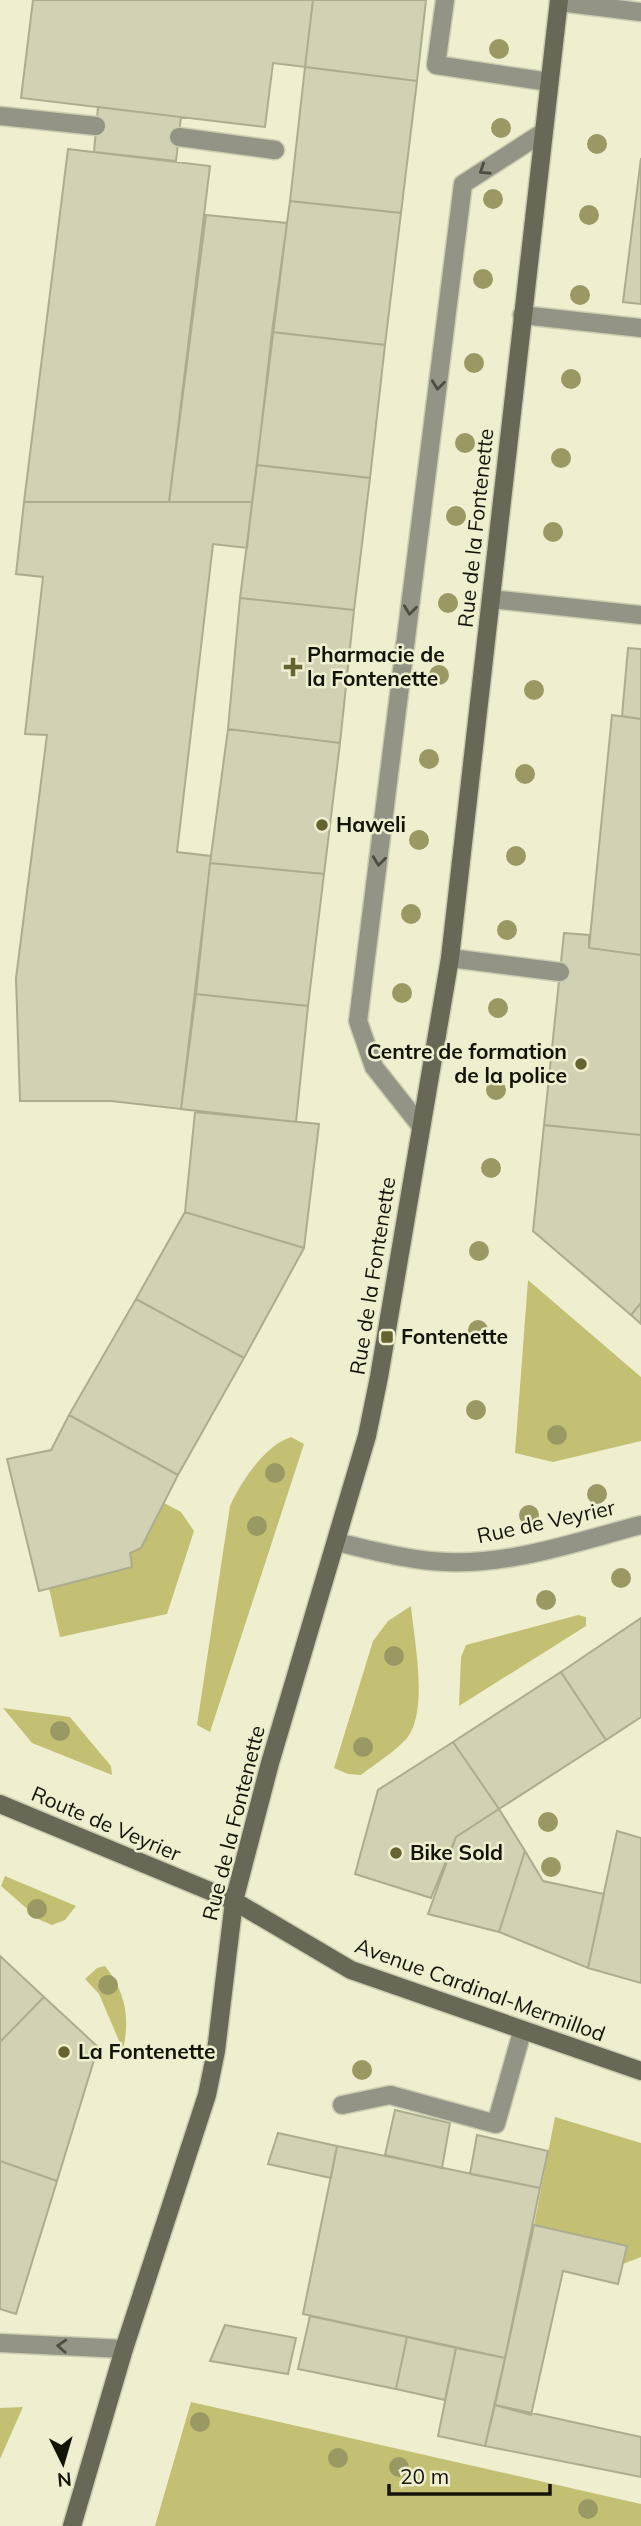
<svg xmlns="http://www.w3.org/2000/svg" width="641" height="2526" font-family="Mulish,sans-serif">
  <style>
    .green { fill: #c3c074 }
    .building { fill: #d2d1b3; stroke: #acac8e; stroke-width: 2 }
    .lines { fill: none; stroke-linecap: round; stroke-linejoin: round }
    .lane-casing { stroke: #ccccaf; stroke-width: 21 }
    .street-casing { stroke: #ccccaf; stroke-width: 21 }
    .secondary-casing { stroke: #ccccaf; stroke-width: 21 }
    .lane { stroke: #939386; stroke-width: 18 }
    .street { stroke: #939386; stroke-width: 18 }
    .secondary { stroke: #696856; stroke-width: 18 }
    .tree { fill: #9b9963 }
    .oneway { stroke: #4d4d41 }
    .poi-dot { fill: #65632f; stroke: #efefcf; stroke-width: 2.5 }
    .labels { text-anchor: middle; stroke-width: 5; stroke-linejoin: round; paint-order: stroke }
    .street-label { font-size: 21px; fill: #131308; stroke: #efefcf }
    .poi-label { font-size: 21px; font-weight: bold; fill: #131308; stroke: #efefcf; text-anchor: start }
  </style>
  <rect width="100%" height="100%" fill="#efefcf"/>
  <path class="green" d="M 528,1280 L 641,1377 L 641,1441 L 553,1462 L 515,1453 Z
    M 291,1437 L 304,1444 L 210,1732 L 197,1725 L 230,1506 C 241,1482 265,1445 291,1437 Z
    M 164,1503 L 181,1512 L 194,1531 L 167,1614 L 60,1637 L 49,1588 L 132,1567 L 130,1553 L 141,1548 Z
    M 411,1606 C 414,1640 429,1710 407,1738 C 395,1752 376,1763 361,1775 L 348,1774 L 334,1768 L 373,1641 L 388,1621 Z
    M 578,1615 L 586,1617 L 586,1626 L 459,1706 L 461,1657 L 466,1645 Z
    M 3,1708 L 70,1717 L 111,1766 L 112,1775 L 32,1743 Z
    M 5,1876 L 76,1906 L 65,1920 L 52,1925 L 40,1920 L 1,1886 Z
    M 105,1966 C 126,1993 130,2017 123,2050 L 99,1994 L 85,1979 L 97,1968 Z
    M 555,2117 L 641,2143 L 641,2257 L 623,2264 L 627,2246 L 534,2225 Z
    M 191,2402 L 641,2504 L 641,2526 L 155,2526 Z
    M 23,2407 L 0,2459 L 0,2408 Z"/>
  <path class="building" d="M 33,0 L 313,0 L 305,67 L 273,63 L 265,127 L 21,98 Z
    M 313,0 L 426,0 L 417,81 L 305,67 Z
    M 305,67 L 417,81 L 401,213 L 290,201 Z
    M 98,107 L 181,117 L 176,161 L 94,152 Z
    M 68,149 L 210,166 L 169,502 L 24,502 Z
    M 641,158 L 641,304 L 623,302 Z
    M 290,201 L 401,213 L 385,345 L 272,332 Z
    M 206,215 L 287,223 L 252,502 L 169,502 Z
    M 272,332 L 385,345 L 370,478 L 257,465 Z
    M 257,465 L 370,478 L 354,610 L 240,598 Z
    M 24,502 L 252,502 L 247,548 L 213,544 L 177,852 L 211,856 L 181,1109 L 111,1101 L 20,1101 L 16,978 L 47,735 L 25,734 L 43,577 L 16,574 Z
    M 240,598 L 354,610 L 340,743 L 228,729 Z
    M 628,648 L 641,649 L 641,719 L 622,716 Z
    M 612,715 L 641,719 L 641,955 L 589,948 Z
    M 228,729 L 340,743 L 324,874 L 210,863 Z
    M 210,863 L 324,874 L 308,1006 L 196,994 Z
    M 564,933 L 589,935 L 589,948 L 641,955 L 641,1135 L 544,1125 Z
    M 196,994 L 308,1006 L 296,1122 L 181,1109 Z
    M 195,1112 L 319,1124 L 304,1248 L 185,1212 Z
    M 544,1125 L 641,1135 L 641,1303 L 631,1315 L 533,1231 Z
    M 185,1212 L 304,1248 L 244,1358 L 136,1299 Z
    M 136,1299 L 244,1358 L 178,1475 L 69,1415 Z
    M 641,1303 L 641,1324 L 631,1315 Z
    M 69,1415 L 178,1475 L 141,1548 L 130,1553 L 132,1567 L 39,1591 L 7,1459 L 51,1450 Z
    M 641,1618 L 641,1717 L 606,1740 L 561,1672 Z
    M 561,1672 L 606,1740 L 499,1809 L 453,1742 Z
    M 453,1742 L 499,1809 L 456,1837 L 431,1898 L 355,1874 L 378,1790 Z
    M 499,1809 L 525,1851 L 499,1932 L 428,1914 L 456,1837 Z
    M 617,1831 L 641,1838 L 641,1983 L 588,1968 Z
    M 525,1851 L 543,1881 L 604,1894 L 588,1968 L 499,1932 Z
    M 0,1956 L 44,1997 L 0,2042 Z
    M 44,1997 L 98,2047 L 57,2181 L 0,2161 L 0,2042 Z
    M 395,2110 L 450,2123 L 442,2168 L 385,2155 Z
    M 278,2133 L 337,2146 L 331,2178 L 268,2164 Z
    M 477,2135 L 548,2151 L 540,2188 L 470,2174 Z
    M 337,2146 L 540,2188 L 505,2358 L 303,2314 Z
    M 0,2161 L 57,2181 L 16,2314 L 0,2309 Z
    M 534,2225 L 627,2246 L 618,2284 L 563,2271 L 531,2415 L 495,2405 Z
    M 310,2316 L 407,2337 L 396,2389 L 298,2369 Z
    M 225,2325 L 296,2338 L 288,2374 L 210,2361 Z
    M 407,2337 L 456,2348 L 445,2400 L 396,2389 Z
    M 456,2348 L 505,2358 L 485,2446 L 438,2436 Z
    M 495,2405 L 641,2437 L 641,2477 L 485,2446 Z"/>
  <g class="lines">
    <g class="lane-casing">
      <path id="lane" d="M 445,0 L 436,65 L 549,82
        M 559,2 L 641,12
        M 0,116 L 96,126
        M 179,137 L 275,150
        M 491,599 L 641,615
        M 450,958 L 560,972
        M 420,1125 L 374,1067 L 358,1021 L 463,184 L 542,133
        M 342,2105 L 390,2095 L 496,2124 L 522,2032
        M 0,2343 L 124,2349"/>
    </g>
    <g class="street-casing">
      <path id="street" d="M 522,315 L 641,328
        M 336,1542 C 372,1550 410,1561 447,1562 C 512,1565 579,1541 641,1525"/>
    </g>
    <g class="secondary-casing">
      <path id="secondary" d="M 0,1804 L 234,1901 L 351,1970 L 641,2071
        M 72,2526 L 124,2349 L 207,2095 L 216,2051 L 234,1901 L 270,1763 L 367,1436 L 379,1377 L 450,958 L 559,0"/>
    </g>
    <use href="#lane" class="lane"/>
    <use href="#street" class="street"/>
    <use href="#secondary" class="secondary"/>
  </g>
  <g class="tree">
    <circle cx="499" cy="49" r="10"/>
    <circle cx="501" cy="128" r="10"/>
    <circle cx="597" cy="144" r="10"/>
    <circle cx="493" cy="199" r="10"/>
    <circle cx="589" cy="215" r="10"/>
    <circle cx="483" cy="279" r="10"/>
    <circle cx="580" cy="295" r="10"/>
    <circle cx="474" cy="363" r="10"/>
    <circle cx="571" cy="379" r="10"/>
    <circle cx="465" cy="443" r="10"/>
    <circle cx="561" cy="458" r="10"/>
    <circle cx="456" cy="516" r="10"/>
    <circle cx="553" cy="532" r="10"/>
    <circle cx="448" cy="603" r="10"/>
    <circle cx="439" cy="675" r="10"/>
    <circle cx="534" cy="690" r="10"/>
    <circle cx="429" cy="759" r="10"/>
    <circle cx="525" cy="774" r="10"/>
    <circle cx="419" cy="840" r="10"/>
    <circle cx="516" cy="856" r="10"/>
    <circle cx="411" cy="914" r="10"/>
    <circle cx="507" cy="930" r="10"/>
    <circle cx="402" cy="993" r="10"/>
    <circle cx="498" cy="1008" r="10"/>
    <circle cx="496" cy="1090" r="10"/>
    <circle cx="491" cy="1168" r="10"/>
    <circle cx="479" cy="1251" r="10"/>
    <circle cx="478" cy="1330" r="10"/>
    <circle cx="476" cy="1410" r="10"/>
    <circle cx="557" cy="1435" r="10"/>
    <circle cx="275" cy="1473" r="10"/>
    <circle cx="597" cy="1494" r="10"/>
    <circle cx="529" cy="1515" r="10"/>
    <circle cx="257" cy="1526" r="10"/>
    <circle cx="621" cy="1578" r="10"/>
    <circle cx="546" cy="1600" r="10"/>
    <circle cx="394" cy="1656" r="10"/>
    <circle cx="60" cy="1731" r="10"/>
    <circle cx="363" cy="1747" r="10"/>
    <circle cx="548" cy="1822" r="10"/>
    <circle cx="551" cy="1867" r="10"/>
    <circle cx="37" cy="1909" r="10"/>
    <circle cx="108" cy="1985" r="10"/>
    <circle cx="362" cy="2070" r="10"/>
    <circle cx="200" cy="2422" r="10"/>
    <circle cx="338" cy="2458" r="10"/>
    <circle cx="399" cy="2467" r="10"/>
    <circle cx="588" cy="2509" r="10"/>
  </g>
  <defs><path id="oneway-chevron" d="M-2-3.5L2.5 0L-2 3.5" fill="none" stroke-width="1.6" stroke-linecap="round" stroke-linejoin="round" transform="scale(1.75)"/></defs>
  <g class="oneway">
    <use href="#oneway-chevron" transform="translate(484 170) rotate(147)"/>
    <use href="#oneway-chevron" transform="translate(438 385) rotate(97)"/>
    <use href="#oneway-chevron" transform="translate(410 610) rotate(97)"/>
    <use href="#oneway-chevron" transform="translate(379 861) rotate(97)"/>
    <use href="#oneway-chevron" transform="translate(62 2346) rotate(-177)"/>
  </g>
  <g class="poi-dot">
    <path d="M289.5 656.5h7v7h7v7h-7v7h-7v-7h-7v-7h7z"/>
    <circle cx="322" cy="825" r="7"/>
    <circle cx="581" cy="1064" r="7"/>
    <rect x="380" y="1330" width="14" height="14" rx="3.5"/>
    <circle cx="396" cy="1853" r="7"/>
    <circle cx="64" cy="2052" r="7"/>
  </g>
  <g class="labels">
    <g class="street-label">
      <text transform="translate(476 528) rotate(-84)" y="7">Rue de la Fontenette</text>
      <text transform="translate(373 1276) rotate(-81)" y="7">Rue de la Fontenette</text>
      <text transform="translate(546 1522) rotate(-12)" y="7">Rue de Veyrier</text>
      <text transform="translate(234 1823) rotate(-76)" y="7">Rue de la Fontenette</text>
      <text transform="translate(106 1824) rotate(23)" y="7">Route de Veyrier</text>
      <text transform="translate(480 1990) rotate(20)" y="7">Avenue Cardinal-Mermillod</text>
    </g>
    <g class="poi-label">
      <text x="307" y="662">Pharmacie de<tspan x="307" dy="24">la Fontenette</tspan></text>
      <text x="336" y="832">Haweli</text>
      <text x="567" y="1059" text-anchor="end">Centre de formation<tspan x="567" dy="24">de la police</tspan></text>
      <text x="401" y="1344">Fontenette</text>
      <text x="410" y="1860">Bike Sold</text>
      <text x="78" y="2059">La Fontenette</text>
    </g>
  </g>
  <g transform="translate(63 2463) rotate(175)" stroke="#efefcf" stroke-width="5" paint-order="stroke">
  <path d="M0-5L12 26L0 18L-12 26Z" fill="#131308"/>
  <text y="-10" font-size="19" font-weight="bold" text-anchor="middle" fill="#131308">N</text>
  </g>
  <path d="M389 2484v10h161v-10" fill="none" stroke="#131308" stroke-width="3.5"/>
  <text x="400" y="2484" font-size="21" fill="#131308" stroke="#efefcf" stroke-width="5" paint-order="stroke">20 m</text>
</svg>
